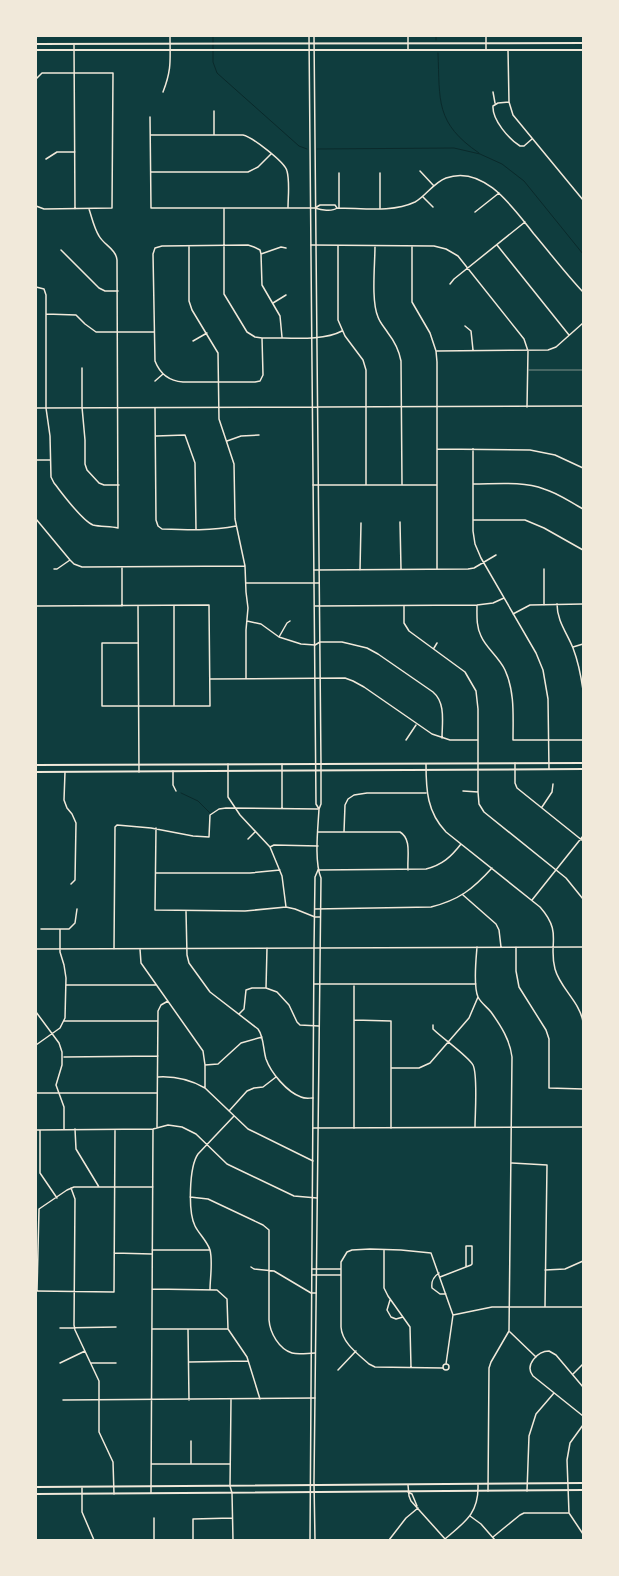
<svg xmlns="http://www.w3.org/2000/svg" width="619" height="1576" font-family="'Sofia Sans Condensed',sans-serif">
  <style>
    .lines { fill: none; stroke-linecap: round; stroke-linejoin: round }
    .stream { stroke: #0a2a2b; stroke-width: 1 }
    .service { stroke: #f1e9da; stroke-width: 0.5 }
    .minor { stroke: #f1e9da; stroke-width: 1.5 }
    .tertiary { stroke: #f1e9da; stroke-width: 1.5 }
    .secondary { stroke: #f1e9da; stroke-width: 2 }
  </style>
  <rect width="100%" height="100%" fill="#0f3d3e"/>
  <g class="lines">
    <path class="stream" d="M 213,36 L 213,62 L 217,73 L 299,146 L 307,149
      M 436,36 L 436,40
      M 438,53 C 440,101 435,123 479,153
      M 317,149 L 454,148 L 480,154 L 502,164 L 524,181 L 583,254
      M 181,793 L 198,801 L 210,813"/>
    <path class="service" d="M 529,370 L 583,370"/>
    <path class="minor" d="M 408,36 L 408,49
      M 74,45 L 75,209
      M 486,49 L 486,36
      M 508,50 L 509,102 L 513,115 L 583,200
      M 163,92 C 172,69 170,60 170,36
      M 493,92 L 495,103
      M 509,102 L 498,103 L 493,106 C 492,120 509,139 520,146 L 524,146 L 532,139
      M 36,110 L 36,79 L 42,73 L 113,73 L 112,208 L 44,209 L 36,206
      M 150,117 L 151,208 L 315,208 C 321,210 332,212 337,208 C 362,208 392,213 415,202 C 426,196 433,183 446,178 C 484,164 514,209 534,234 C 550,253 566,274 583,292
      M 151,135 L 243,135 C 252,137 285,162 287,171 C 290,182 288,197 288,208
      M 214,135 L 214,111
      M 46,159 L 57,152 L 75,152
      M 420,171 L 434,186
      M 151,172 L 248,172 L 258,167 L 271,154
      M 339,173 L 339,208
      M 380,173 L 380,208
      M 423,197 L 433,207
      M 315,208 L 320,205 L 335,205 L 337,208
      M 224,209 L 224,294 L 247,332 L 255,337 L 262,338 C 287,337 321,342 342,331
      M 475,212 L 499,193
      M 311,245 L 434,246 L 446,249 L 458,256 L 524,339 L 528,351 L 527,407
      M 497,245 L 569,335
      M 338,246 L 338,320 L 345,336 L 363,360 L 366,370 L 366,485
      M 375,246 C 375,265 371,301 378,317 C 380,323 385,328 388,333 C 395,342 399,350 401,361 L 402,485
      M 412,246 L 412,302 L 430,333 L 436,351 L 437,362 L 437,569
      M 189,247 L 189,301 L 192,310 L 218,353 L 219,419 L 234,464 L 235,519 L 245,566 L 246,592 L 248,608 L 246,630 L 246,679
      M 61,250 L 99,288 L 105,291 L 118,291
      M 261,254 L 281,247 L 286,248
      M 450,284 L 454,279 L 525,222
      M 36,287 L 44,289 L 46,295 L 46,408 L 50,436 L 51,477 L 54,483 C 62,493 82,521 93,525 C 101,527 110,526 118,528 L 117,260 C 116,249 104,245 99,236 C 94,228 92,218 89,209
      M 273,303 L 286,295
      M 46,314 L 76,315 L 85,324 L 96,332 L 154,332
      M 465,326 L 471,331 L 473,350
      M 262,338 L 263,375 L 260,381 L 255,382 L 183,382 C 169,381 160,374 155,361 L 153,254 L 155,248 L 162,246 L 248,245 L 254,247 L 260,250 L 261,254 L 262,285 L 280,316 L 282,337
      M 193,341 L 207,333
      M 437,351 L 548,350 L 556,347 L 583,323
      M 82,368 L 82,407 L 85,440 L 85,464 L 87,470 L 99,483 L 104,485 L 119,485
      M 155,381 L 163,374
      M 155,408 L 156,520 L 158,526 L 162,529 C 187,530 212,531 236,526
      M 156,436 L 185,435 L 195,463 L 196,529
      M 227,441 L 241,436 L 259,435
      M 437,449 L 530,450 L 555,455 L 583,468
      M 473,449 L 473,531 L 475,544 L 481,558 L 536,653 L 543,670 L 548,699 L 549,769
      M 36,460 L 50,460
      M 473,484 C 496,484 523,481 544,489 C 558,493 570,502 583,509
      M 313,485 L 437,485
      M 36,519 L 70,560 L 74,564 L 82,567 L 245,566
      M 473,520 L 525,520 L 544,528 L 583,550
      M 400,522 L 401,569
      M 122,567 L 122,606
      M 54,569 L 57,569 L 70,560
      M 544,569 L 544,605
      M 314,570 L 468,569 L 474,568 L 496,555
      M 360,570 L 361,523
      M 246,583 L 319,583
      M 557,604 C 557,621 567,633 573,648 C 578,661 581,676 583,690
      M 477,605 C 477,615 476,626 481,636 C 486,648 499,657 505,670 C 515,692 513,716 513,740 L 583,740
      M 36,606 L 209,605 L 210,706 L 102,706 L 102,643 L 138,643
      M 138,606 L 139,772
      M 174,606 L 174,705
      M 315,606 L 477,605 L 493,603 L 504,598
      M 404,606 L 404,623 L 409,631 L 465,672 L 476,691 L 478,709 L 478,792 L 479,804 L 484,812 L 566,878 L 583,899
      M 513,614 L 530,605 L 583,604
      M 247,621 L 261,624 L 279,637 L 301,644 L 315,645 L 320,642 L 342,642 L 367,648 L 378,654 L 433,692 C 446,703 442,723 442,738
      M 279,637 L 287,623 L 290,621
      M 573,647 L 583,644
      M 434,648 L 437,643
      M 210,679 L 345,678 L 353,681 L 364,687 L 432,734 L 450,740 L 478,740
      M 406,740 L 416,725
      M 515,763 L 515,783 L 517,788 L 583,841
      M 228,764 L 228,797 L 240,815 L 270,847 L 282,876 L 286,907
      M 426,764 C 426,790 427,812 446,832 L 540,907 C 563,933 548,943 555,969 C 560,988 580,1002 583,1022
      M 173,771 L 173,785 L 176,791
      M 65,772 L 64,800 L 67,808 L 72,814 L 76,823 L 75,880 L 71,884
      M 463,791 L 478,792
      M 542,807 L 552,792 L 553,784
      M 282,808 L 282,764
      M 156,828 L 155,910 L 245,911 L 286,907 L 295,909 L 315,917 L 320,917
      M 318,832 L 400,832 C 412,839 407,857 408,870
      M 344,832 L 345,805 L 348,799 L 354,795 L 367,793 L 426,793
      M 248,839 L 255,832
      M 270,847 L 274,845 L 318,846
      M 318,870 L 426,869 C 442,865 451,857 461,844
      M 156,873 L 250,873 L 280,870
      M 463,895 L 496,924 L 499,930 L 501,947
      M 532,900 L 583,836
      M 315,909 L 431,907 C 459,900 473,889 492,868
      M 186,911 L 187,955 L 189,963 L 210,992 L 258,1029 C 264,1037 263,1049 266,1059 C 271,1073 287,1092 301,1097 C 305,1099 309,1098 313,1098
      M 41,929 L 69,929 L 75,923 L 77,909
      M 477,947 C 476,960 473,986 478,997 C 481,1003 487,1007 491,1012 C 501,1026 510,1040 512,1057 L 509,1331 L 491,1362 L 489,1368 L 488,1491
      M 516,947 L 516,971 L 519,987 L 546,1030 L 549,1039 L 549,1088 L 583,1089
      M 36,949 L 583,947
      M 114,949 L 115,827 L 117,825 L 151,828 L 193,836 L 209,837 L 210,815 L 219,809 L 226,808 L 318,809
      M 140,949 L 141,963 L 203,1051 L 205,1065 L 205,1088
      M 314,984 L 476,984
      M 66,985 L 156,985
      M 266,988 L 267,948
      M 36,1012 L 59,1043 L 62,1052 L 62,1065 L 56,1085 L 64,1107 L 64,1129
      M 239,1014 L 244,1009 L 246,990 L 252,988 L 266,988 L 277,992 L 289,1005 L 297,1022 L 300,1025 L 319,1026
      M 354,1020 L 391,1021 L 391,1128
      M 64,1021 L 158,1021
      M 433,1025 L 433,1029 C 442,1038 468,1056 473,1065 C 478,1075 475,1114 475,1127
      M 36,1045 L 60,1028 L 65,1018 L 66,978 L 64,965 L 60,952 L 60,930
      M 64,1057 L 158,1056
      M 205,1065 L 218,1064 L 241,1043 L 262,1037
      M 392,1068 L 419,1068 L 430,1063 L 469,1018 L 478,997
      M 158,1077 C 175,1076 189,1079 205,1088 L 248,1129 L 313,1161
      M 36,1093 L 157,1093
      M 229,1111 L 247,1091 L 254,1088 L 263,1087 L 276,1077
      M 157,1128 L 158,1011 L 161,1005 L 168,1001
      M 354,1128 L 354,986
      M 75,1129 L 76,1149 L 99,1187
      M 36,1130 L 153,1129 L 168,1125 L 182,1127 L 196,1134 L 227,1164 L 294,1196 L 317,1198
      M 40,1130 L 40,1173 L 57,1198
      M 583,1144 L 583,1224
      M 512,1163 L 547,1165 L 545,1307
      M 71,1188 L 75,1199 L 74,1325 L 75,1330 L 99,1381 L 99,1432 L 113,1462 L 114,1494
      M 190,1197 L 208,1199 L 263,1225 L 269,1230 L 269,1320 C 270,1333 279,1349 292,1353 C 299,1355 308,1353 315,1353
      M 152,1250 L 210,1250
      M 384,1250 L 384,1288 L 388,1296 L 410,1327 L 411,1367
      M 114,1253 L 152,1254
      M 251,1267 L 254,1269 L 274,1271 L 311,1293 L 316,1293
      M 312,1269 L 341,1269
      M 545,1270 L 565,1269 L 583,1261
      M 439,1273 C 433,1277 431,1281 432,1288 L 440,1294 L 446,1294
      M 312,1275 L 341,1275
      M 440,1277 L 471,1265 L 472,1264 L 472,1246 L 466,1246 L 466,1267
      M 152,1289 L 217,1290 L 227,1299 L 228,1329 L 247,1357 L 260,1399
      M 210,1290 C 210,1278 213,1262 210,1250 C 207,1241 199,1234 195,1226 C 188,1212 189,1167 198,1154 L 234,1116
      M 36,1291 L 114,1292 L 115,1130
      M 37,1291 L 39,1209 L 67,1190 L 74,1187 L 153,1187
      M 390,1300 L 387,1310 L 391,1317 L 396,1319 L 403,1317
      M 453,1315 L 492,1307 L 583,1307
      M 60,1328 L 116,1327
      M 152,1329 L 228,1329
      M 188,1329 L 189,1400
      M 510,1332 L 536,1357
      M 189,1362 L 248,1361
      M 60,1363 L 85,1351
      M 91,1363 L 116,1363
      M443 1367a3 3 0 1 1 6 0a3 3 0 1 1-6 0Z
      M 443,1368 L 375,1367 L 369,1364 C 358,1354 342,1343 341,1327 L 341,1262 L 347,1252 L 352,1250 L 370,1249 L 401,1250 L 431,1253 L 453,1315 L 446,1364
      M 338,1370 L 356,1351
      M 573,1374 L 583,1364
      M 583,1387 L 556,1355 L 549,1351 C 538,1351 524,1365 533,1376 L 583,1416
      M 63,1400 L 315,1398
      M 231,1400 L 230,1486 L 232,1493 L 233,1540
      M 583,1425 L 570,1443 L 567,1460 L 569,1513 L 583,1534
      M 152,1464 L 230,1464
      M 191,1464 L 191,1441
      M 408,1485 L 409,1496 L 411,1501 L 446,1540
      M 82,1488 L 82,1512 L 94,1540
      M 527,1491 L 529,1436 L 536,1414 L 554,1393
      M 408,1492 L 412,1494 L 417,1506
      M 151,1493 L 153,1129
      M 470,1516 L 481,1524 L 495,1540
      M 493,1537 L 520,1515 L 524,1513 L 569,1513
      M 445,1539 C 465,1522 479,1513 478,1485
      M 154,1540 L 154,1518
      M 193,1540 L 193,1519 L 232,1518
      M 389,1540 L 406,1518 L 418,1508"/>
    <path class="tertiary" d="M 309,36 L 316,804 L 319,809
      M 314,36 L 321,764 L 321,804 L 319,809 C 318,828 314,861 321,878 L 314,1482 L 315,1540
      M 36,408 L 583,406
      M 313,1128 L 583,1127
      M 310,1540 L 314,948 L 315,877 L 318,870"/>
    <path class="secondary" d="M 36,44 L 583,43
      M 36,50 L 583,50
      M 36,765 L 583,763
      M 36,772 L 583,769
      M 36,1487 L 583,1483
      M 36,1494 L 583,1490"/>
  </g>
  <rect width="619" height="1576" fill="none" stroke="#f1e9da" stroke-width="74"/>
</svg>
